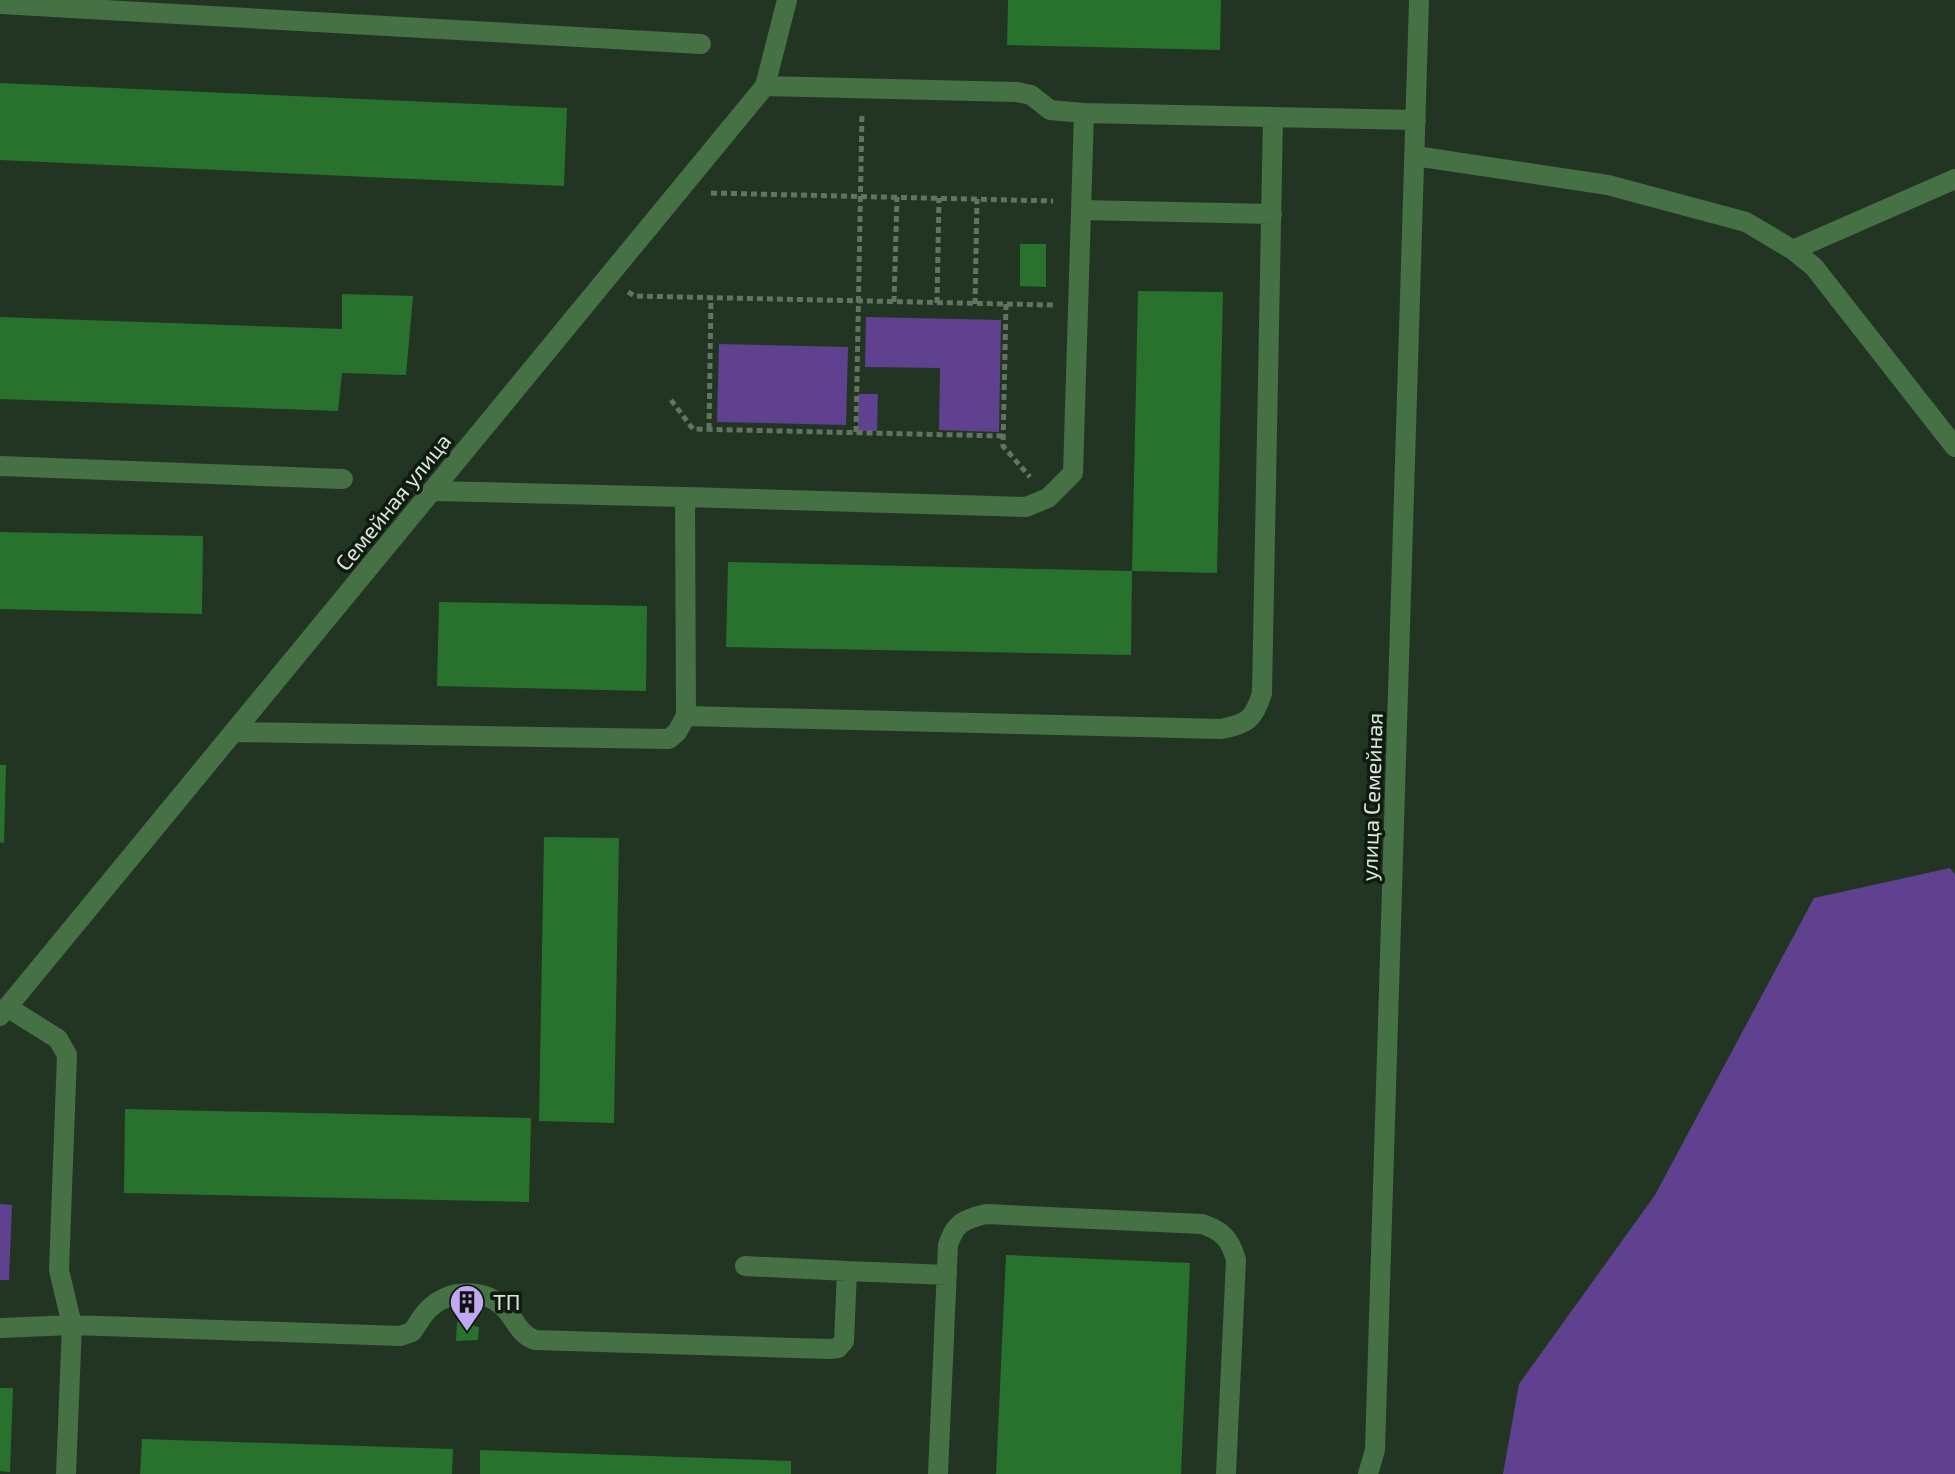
<svg xmlns="http://www.w3.org/2000/svg" width="1955" height="1474" font-family="'Exo 2',sans-serif">
  <style>
    .green { fill: #5f418f }
    .building { fill: #28722d }
    .lines { fill: none; stroke-linecap: round; stroke-linejoin: round }
    .path { stroke: #627362; stroke-width: 5; stroke-dasharray: 6 4; stroke-linecap: butt }
    .minor { stroke: #457145; stroke-width: 20 }
    .labels { text-anchor: middle; stroke-width: 7; stroke-linejoin: round; paint-order: stroke }
    .street-label { font-size: 22px; fill: #dae6da; stroke: #111a11 }
    .poi-label { font-size: 22px; fill: #dae6da; stroke: #111a11; text-anchor: start }
  </style>
  <rect width="100%" height="100%" fill="#223522"/>
  <path class="green" d="M 866,317 L 1001,320 L 999,432 L 939,430 L 940,368 L 865,367 Z
    M 719,344 L 848,347 L 846,425 L 717,422 Z
    M 858,394 L 878,394 L 877,431 L 858,431 Z
    M 1950,868 L 1955,874 L 1955,1474 L 1503,1474 L 1519,1384 L 1655,1195 L 1814,898 Z
    M 0,1204 L 12,1205 L 9,1280 L 0,1280 Z"/>
  <path class="building" d="M 1008,0 L 1221,0 L 1220,50 L 1007,45 Z
    M 0,83 L 567,108 L 564,186 L 0,160 Z
    M 1020,244 L 1046,244 L 1046,287 L 1020,286 Z
    M 1138,291 L 1223,292 L 1217,573 L 1132,571 Z
    M 342,294 L 413,296 L 406,375 L 342,373 L 338,411 L 0,399 L 0,317 L 342,329 Z
    M 0,532 L 203,536 L 202,614 L 0,609 Z
    M 728,562 L 1132,571 L 1131,655 L 726,647 Z
    M 439,602 L 647,606 L 646,691 L 437,686 Z
    M 0,765 L 6,765 L 4,843 L 0,842 Z
    M 544,837 L 619,838 L 614,1123 L 539,1121 Z
    M 125,1109 L 531,1118 L 529,1202 L 124,1193 Z
    M 1006,1255 L 1190,1263 L 1181,1474 L 996,1474 Z
    M 457,1322 L 479,1327 L 478,1340 L 456,1341 Z
    M 0,1388 L 13,1388 L 10,1472 L 0,1471 Z
    M 142,1439 L 453,1449 L 452,1474 L 140,1474 Z
    M 480,1450 L 791,1461 L 791,1474 L 480,1474 Z"/>
  <g class="lines">
    <path class="path" d="M 711,193 L 1053,201
      M 628,292 L 635,296 L 1053,305
      M 894,302 L 897,197
      M 937,303 L 939,198
      M 975,304 L 977,199
      M 1006,304 L 1003,446 L 1030,477
      M 671,400 L 693,429 L 1003,436
      M 709,429 L 711,298
      M 856,432 L 862,114"/>
    <path class="minor" d="M 0,4 L 701,44
      M 765,86 L 1017,92 L 1031,95 L 1050,110 L 1084,113
      M 1415,156 L 1608,185 L 1746,222 L 1793,250 L 1814,267 L 1955,447
      M 1081,210 L 1272,214
      M 1793,250 L 1955,179
      M 0,466 L 343,479
      M 434,491 L 685,497
      M 686,716 L 1221,729 C 1248,724 1254,719 1262,693 L 1273,117
      M 234,732 L 669,739 L 677,732 L 686,716 L 685,497 L 1026,507 L 1048,498 L 1073,473 L 1084,113 L 1416,120
      M 0,1016 L 765,86 L 787,0
      M 745,1266 L 847,1271
      M 0,1328 L 72,1325 L 59,1270 L 67,1055 L 58,1039 L 7,1007
      M 66,1474 L 72,1325 L 400,1336 L 412,1332 C 418,1324 423,1313 431,1307 C 450,1290 481,1288 501,1305 C 515,1316 517,1334 535,1340 L 829,1349 L 838,1348 L 844,1341 L 847,1271 L 947,1275
      M 938,1474 L 948,1245 C 955,1223 964,1219 986,1214 L 1202,1224 C 1223,1231 1230,1239 1236,1260 L 1226,1474
      M 1368,1474 L 1375,1450 L 1419,0"/>
  </g>
  <defs>
    <g id="building-pin" transform="scale(1.8)"><path d="M0 17L-7.5 6A9.5 9.5 0 1 1 7.5 6Z" fill="#c1a8f3" stroke="#111a11"/><path d="M-4-6H4V6H1V3H-1V6H-4ZM-2.5-4.3h1.7v1.8h-1.7ZM.8-4.3h1.7v1.8H.8ZM-2.5-1h1.7V.8h-1.7ZM.8-1h1.7V.8H.8Z" fill="#111"/></g>
  </defs>
  <g fill-rule="evenodd">
    <use href="#building-pin" x="467" y="1302"/>
  </g>
  <g class="labels">
    <g class="street-label">
      <text transform="translate(393 502) rotate(-51)" y="8">Семейная улица</text>
      <text transform="translate(1372 797) rotate(-88)" y="8">улица Семейная</text>
    </g>
    <g class="poi-label">
      <text x="493" y="1310">ТП</text>
    </g>
  </g>
</svg>
